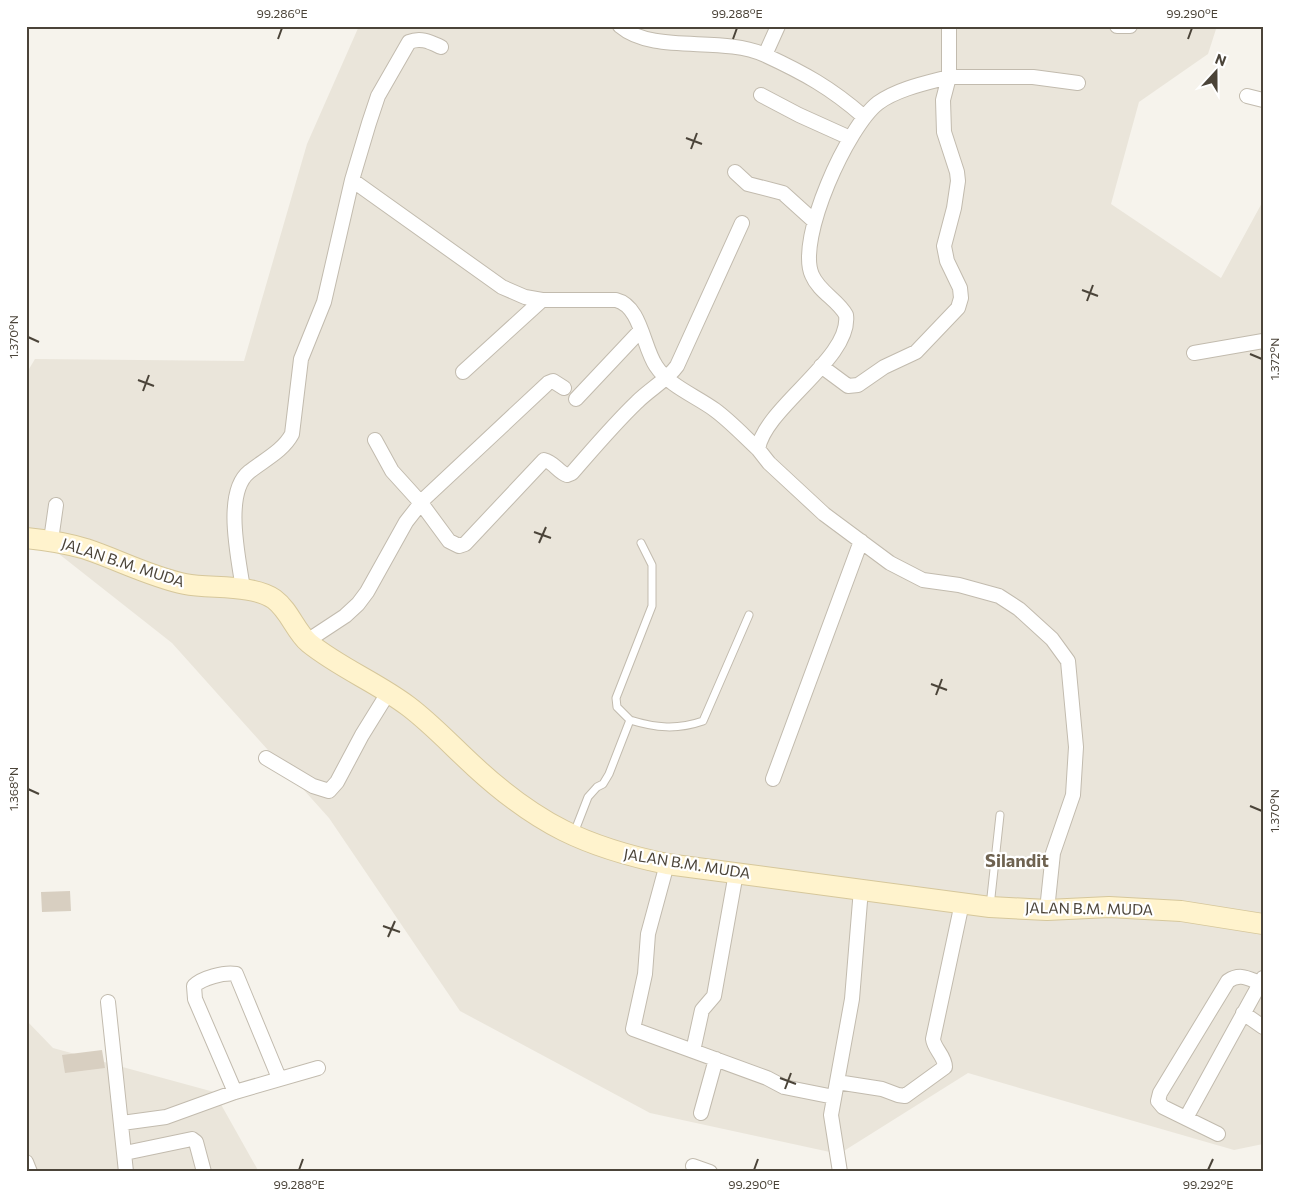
<svg xmlns="http://www.w3.org/2000/svg" width="1289" height="1198" font-family="Commissioner,sans-serif">
  <style>
    .residential { fill: #eae5da }
    .building { fill: #d8cfc1 }
    .lines { fill: none; stroke-linecap: round; stroke-linejoin: round }
    .lane-casing { stroke: #c2bbae; stroke-width: 9 }
    .street-casing { stroke: #c2bbae; stroke-width: 16 }
    .secondary-casing { stroke: #d6c79b; stroke-width: 22 }
    .lane { stroke: #fff; stroke-width: 7 }
    .street { stroke: #fff; stroke-width: 14 }
    .secondary { stroke: #fff3cd; stroke-width: 20 }
    .ticks { fill: none; stroke: #4b4439; stroke-width: 2 }
    .labels { text-anchor: middle; stroke-width: 4.5; stroke-linejoin: round; paint-order: stroke }
    .street-label { font-size: 15px; fill: #4b4439; stroke: #fff }
    .quarter-label { font-size: 18px; font-weight: bold; fill: #6e6250; stroke: #fff }
    .neatline { fill: none; stroke: #4b4439; stroke-width: 2 }
    .ticks-label { font-size: 12px; text-anchor: middle; fill: #4b4439 }
  </style>
  <rect width="100%" height="100%" fill="#f6f3ec"/>
  <path class="residential" d="M 359,26 L 1217,26 L 1208,54 L 1139,102 L 1111,204 L 1221,278 L 1263,201 L 1263,1144 L 1234,1150 L 968,1073 L 839,1154 L 650,1113 L 460,1011 L 329,818 L 172,643 L 26,528 L 26,374 L 35,359 L 244,361 L 307,144 Z
    M 26,1020 L 53,1048 L 214,1092 L 259,1172 L 26,1172 Z"/>
  <path class="building" d="M 70,891 L 71,911 L 42,912 L 41,892 Z
    M 102,1050 L 105,1068 L 65,1073 L 62,1055 Z"/>
  <g class="lines">
    <g class="lane-casing">
      <path id="lane" d="M 630,720 C 656,728 677,730 703,721 L 749,615
        M 574,833 L 588,797 L 597,787 L 603,784 L 609,774 L 630,720 L 617,707 L 616,698 L 652,606 L 652,565 L 641,543
        M 990,906 L 1000,815"/>
    </g>
    <g class="street-casing">
      <path id="street" d="M 620,26 C 654,55 722,35 765,55
        M 778,26 L 765,55 C 804,73 831,88 863,116
        M 949,26 L 949,77 L 1033,77 L 1078,83
        M 1117,26 L 1130,26
        M 761,95 L 799,115 L 850,138
        M 1247,96 L 1263,100
        M 735,172 L 748,184 L 783,193 L 814,221
        M 352,180 L 502,287 L 525,297 L 542,300 L 616,300 C 641,306 643,347 656,366 C 669,386 696,396 715,410 C 730,421 744,436 758,449
        M 1194,353 L 1263,341
        M 821,366 L 848,386 L 858,385 L 884,367 L 916,352 L 958,308 L 961,298 L 960,288 L 947,261 L 944,246 L 954,208 L 958,181 L 957,172 L 944,132 L 943,100 L 949,77 C 926,83 897,89 878,103 C 848,126 796,239 812,275 C 819,292 838,300 846,315 C 852,358 765,407 758,449 L 769,463 L 824,514 L 890,563 L 923,580 L 959,585 L 999,596 L 1019,609 L 1052,639 L 1068,661 L 1076,747 L 1073,795 L 1053,853 L 1047,910
        M 463,372 L 542,300
        M 576,399 L 640,331
        M 375,440 L 392,471 L 421,503 L 449,541 L 459,546 L 465,544 L 544,460 C 554,462 558,472 567,475 L 572,473 C 593,449 614,424 637,402 C 650,389 667,380 677,366 L 742,223
        M 51,540 L 56,505
        M 243,589 C 239,560 223,493 249,472 C 264,460 283,451 292,434 L 301,359 L 324,302 L 352,180 L 369,123 L 378,96 L 409,42 C 421,37 430,42 441,47
        M 307,641 L 345,616 L 358,604 L 367,592 L 406,522 L 424,499 L 548,383 L 553,381 L 564,388
        M 266,758 L 313,786 L 329,791 L 337,782 L 362,735 L 388,693
        M 773,779 L 861,541
        M 667,864 L 648,934 L 645,974 L 633,1029 L 767,1078 L 784,1087 L 834,1097
        M 108,1002 L 126,1172
        M 1243,1013 L 1263,1027
        M 693,1051 L 702,1010 L 714,996 L 736,873
        M 837,1082 L 882,1089 L 898,1095 L 905,1096 L 945,1067 C 945,1056 934,1049 933,1039 L 962,903
        M 235,1092 L 195,999 L 194,986 C 202,978 224,972 236,974 L 279,1078
        M 701,1113 L 716,1059
        M 1186,1118 L 1263,978
        M 122,1123 L 166,1117 L 235,1092 L 318,1068
        M 1218,1134 L 1163,1107 L 1158,1101 L 1160,1093 L 1228,981 C 1240,973 1247,978 1260,983
        M 125,1153 L 192,1139 L 196,1142 L 204,1172
        M 26,1162 L 30,1172
        M 693,1166 L 710,1172
        M 840,1172 L 831,1115 L 852,999 L 861,889"/>
    </g>
    <g class="secondary-casing">
      <path id="secondary" d="M 26,538 C 46,540 66,543 86,549 C 119,560 151,577 185,584 C 211,589 252,584 274,599 C 290,611 295,631 309,643 C 340,668 376,682 408,706 C 432,724 453,747 475,767 C 537,824 585,847 667,864 L 990,907 L 1047,910 L 1109,907 L 1181,911 L 1263,924"/>
    </g>
    <use href="#lane" class="lane"/>
    <use href="#street" class="street"/>
    <use href="#secondary" class="secondary"/>
  </g>
  <path class="ticks" d="M 278,39 L 282,28M 733,39 L 737,28M 1188,39 L 1192,28M 686,138 L 702,144M 691,149 L 697,133M 1082,290 L 1098,296M 1087,301 L 1093,285M 28,337 L 39,342M 1250,354 L 1262,359M 138,380 L 154,386M 143,391 L 149,375M 534,532 L 551,538M 539,543 L 546,527M 931,684 L 947,690M 936,695 L 942,679M 28,789 L 39,794M 1250,806 L 1262,811M 383,926 L 400,932M 388,937 L 395,921M 780,1078 L 796,1084M 785,1089 L 791,1073M 299,1170 L 303,1159M 754,1170 L 758,1159M 1208,1170 L 1213,1159"/>
  <g class="labels">
    <g class="street-label">
      <text transform="translate(123 563) rotate(18)" y="5">JALAN B.M. MUDA</text>
      <text transform="translate(687 864) rotate(9)" y="5">JALAN B.M. MUDA</text>
      <text transform="translate(1089 909) rotate(1)" y="5">JALAN B.M. MUDA</text>
    </g>
    <g class="quarter-label">
      <text x="1017" y="867">Silandit</text>
    </g>
  </g>
  <rect width="1289" height="1198" fill="none" stroke="#ffffff" stroke-width="55"/>
  <g transform="translate(1216 72) rotate(21)" stroke="#ffffff" stroke-width="4" paint-order="stroke">
  <path d="M0-4L9 19L0 12L-9 19Z" fill="#4b4439"/>
  <text y="-8" font-size="14" font-weight="bold" text-anchor="middle" fill="#4b4439">N</text>
  </g>
  <rect x="28" y="28" width="1234" height="1142" class="neatline"/>
  <g class="ticks-label">
    <text x="282" y="18">99.286°E</text>
    <text x="737" y="18">99.288°E</text>
    <text x="1192" y="18">99.290°E</text>
    <text transform="translate(14 337) rotate(-90)" y="4">1.370°N</text>
    <text transform="translate(1275 359) rotate(-90)" y="4">1.372°N</text>
    <text transform="translate(14 789) rotate(-90)" y="4">1.368°N</text>
    <text transform="translate(1275 811) rotate(-90)" y="4">1.370°N</text>
    <text x="299" y="1189">99.288°E</text>
    <text x="754" y="1189">99.290°E</text>
    <text x="1208" y="1189">99.292°E</text>
  </g>
</svg>
